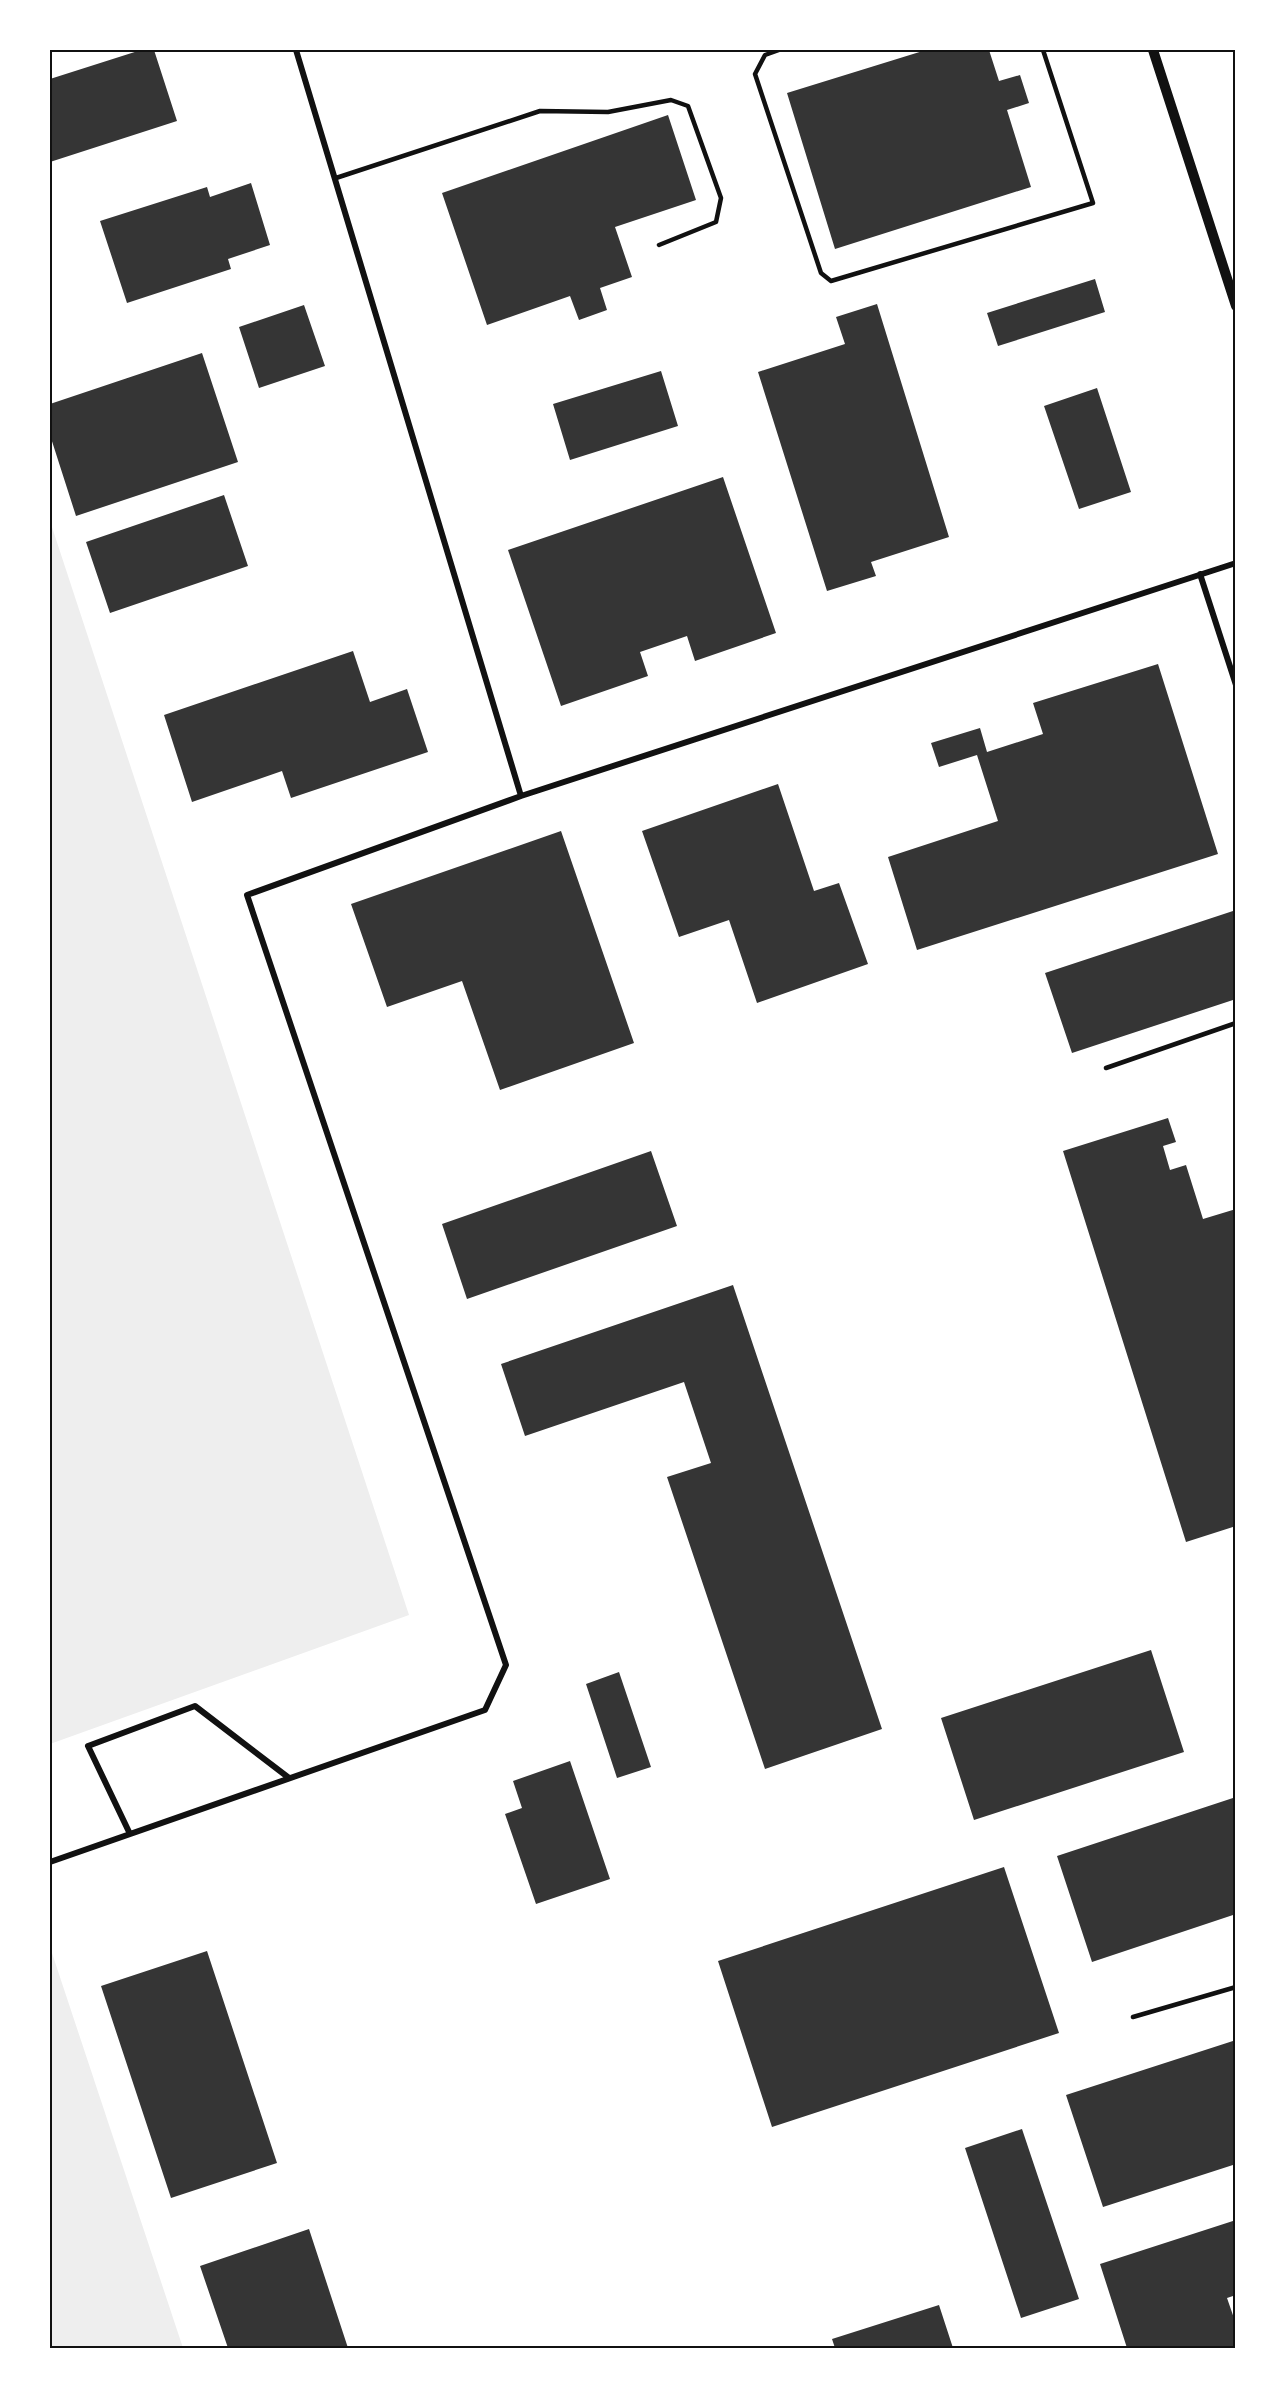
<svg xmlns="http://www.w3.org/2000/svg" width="1285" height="2398" font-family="'IBM Plex Sans',sans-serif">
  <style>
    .green { fill: #eee }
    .building { fill: #353535 }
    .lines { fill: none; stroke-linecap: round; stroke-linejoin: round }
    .service { stroke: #111; stroke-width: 4.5 }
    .minor { stroke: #111; stroke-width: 6 }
    .tertiary { stroke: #111; stroke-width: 10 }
    .neatline { fill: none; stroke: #111; stroke-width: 2 }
  </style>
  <rect width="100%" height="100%" fill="#fff"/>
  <path class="green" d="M 50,521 L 409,1615 L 50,1744 Z
    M 50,1947 L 183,2348 L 50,2348 Z"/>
  <path class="building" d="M 141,50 L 154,50 L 177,121 L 50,162 L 50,79 Z
    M 926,50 L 989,50 L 999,81 L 1020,75 L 1029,103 L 1007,110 L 1031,187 L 835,249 L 787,93 Z
    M 668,115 L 696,200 L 615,227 L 632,277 L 600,288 L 607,310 L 579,320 L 570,296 L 487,325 L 442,193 Z
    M 251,183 L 270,245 L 228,259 L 231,269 L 127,303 L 100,221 L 207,187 L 210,197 Z
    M 1095,279 L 1105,312 L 998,346 L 987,313 Z
    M 877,304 L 949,537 L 871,562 L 876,576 L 827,591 L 758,372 L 845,344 L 836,317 Z
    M 304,305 L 325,366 L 259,388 L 239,327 Z
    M 202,353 L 238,462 L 76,516 L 50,435 L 50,404 Z
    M 661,371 L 678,426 L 570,460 L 553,404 Z
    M 1097,388 L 1131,492 L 1079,509 L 1044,406 Z
    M 723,477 L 776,633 L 695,661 L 687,636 L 640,652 L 648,676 L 561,706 L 508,550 Z
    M 224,495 L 248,566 L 110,613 L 86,542 Z
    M 353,651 L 370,702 L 407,689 L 428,752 L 291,798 L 282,771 L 192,802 L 164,715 Z
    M 1158,664 L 1218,854 L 917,950 L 888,857 L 998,821 L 977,755 L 939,767 L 931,743 L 980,728 L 987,752 L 1043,734 L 1033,703 Z
    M 778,784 L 814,891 L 839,883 L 868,964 L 757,1003 L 729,920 L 679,937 L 642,831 Z
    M 561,831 L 634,1043 L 500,1090 L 462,981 L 387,1007 L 351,904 Z
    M 1236,910 L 1236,999 L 1072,1053 L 1045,973 Z
    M 1168,1118 L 1176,1142 L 1163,1146 L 1170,1170 L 1186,1165 L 1203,1219 L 1236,1209 L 1236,1526 L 1186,1542 L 1063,1151 Z
    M 651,1151 L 677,1226 L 467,1299 L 442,1224 Z
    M 733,1285 L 882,1729 L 765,1769 L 667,1477 L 711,1463 L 684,1382 L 525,1436 L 501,1364 Z
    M 1151,1650 L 1184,1752 L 974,1820 L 941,1718 Z
    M 619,1672 L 651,1767 L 617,1778 L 586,1684 Z
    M 570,1761 L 610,1879 L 536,1904 L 505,1814 L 522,1808 L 513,1781 Z
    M 1236,1797 L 1236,1914 L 1092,1962 L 1057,1856 Z
    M 1004,1867 L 1059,2033 L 772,2127 L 718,1961 Z
    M 207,1951 L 277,2163 L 171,2198 L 101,1986 Z
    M 1236,2040 L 1236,2164 L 1103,2207 L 1066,2095 Z
    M 1022,2129 L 1079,2299 L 1021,2318 L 965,2148 Z
    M 1236,2220 L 1236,2295 L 1227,2298 L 1236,2324 L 1236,2348 L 1127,2348 L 1100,2264 Z
    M 309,2229 L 348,2348 L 228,2348 L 200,2266 Z
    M 939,2305 L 953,2348 L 835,2348 L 832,2339 Z"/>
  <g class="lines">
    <path class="service" d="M 779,50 L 765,55 L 755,74 L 821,273 L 831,281 L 1093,203 L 1043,50
      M 336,178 L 540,111 L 608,112 L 671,100 L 688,106 L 721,198 L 716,222 L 659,245
      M 1106,1068 L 1236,1023
      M 1133,2017 L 1236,1987"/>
    <path class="minor" d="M 296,50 L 521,796
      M 1200,574 L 1236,685
      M 130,1834 L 88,1746 L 195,1706 L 289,1778
      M 50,1862 L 485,1710 L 506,1665 L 247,895 L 521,796 L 1236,563"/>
    <path class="tertiary" d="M 1153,50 L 1236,306"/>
  </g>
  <rect width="1285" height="2398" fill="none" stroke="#ffffff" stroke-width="102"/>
  <rect x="51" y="51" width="1183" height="2296" class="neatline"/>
</svg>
